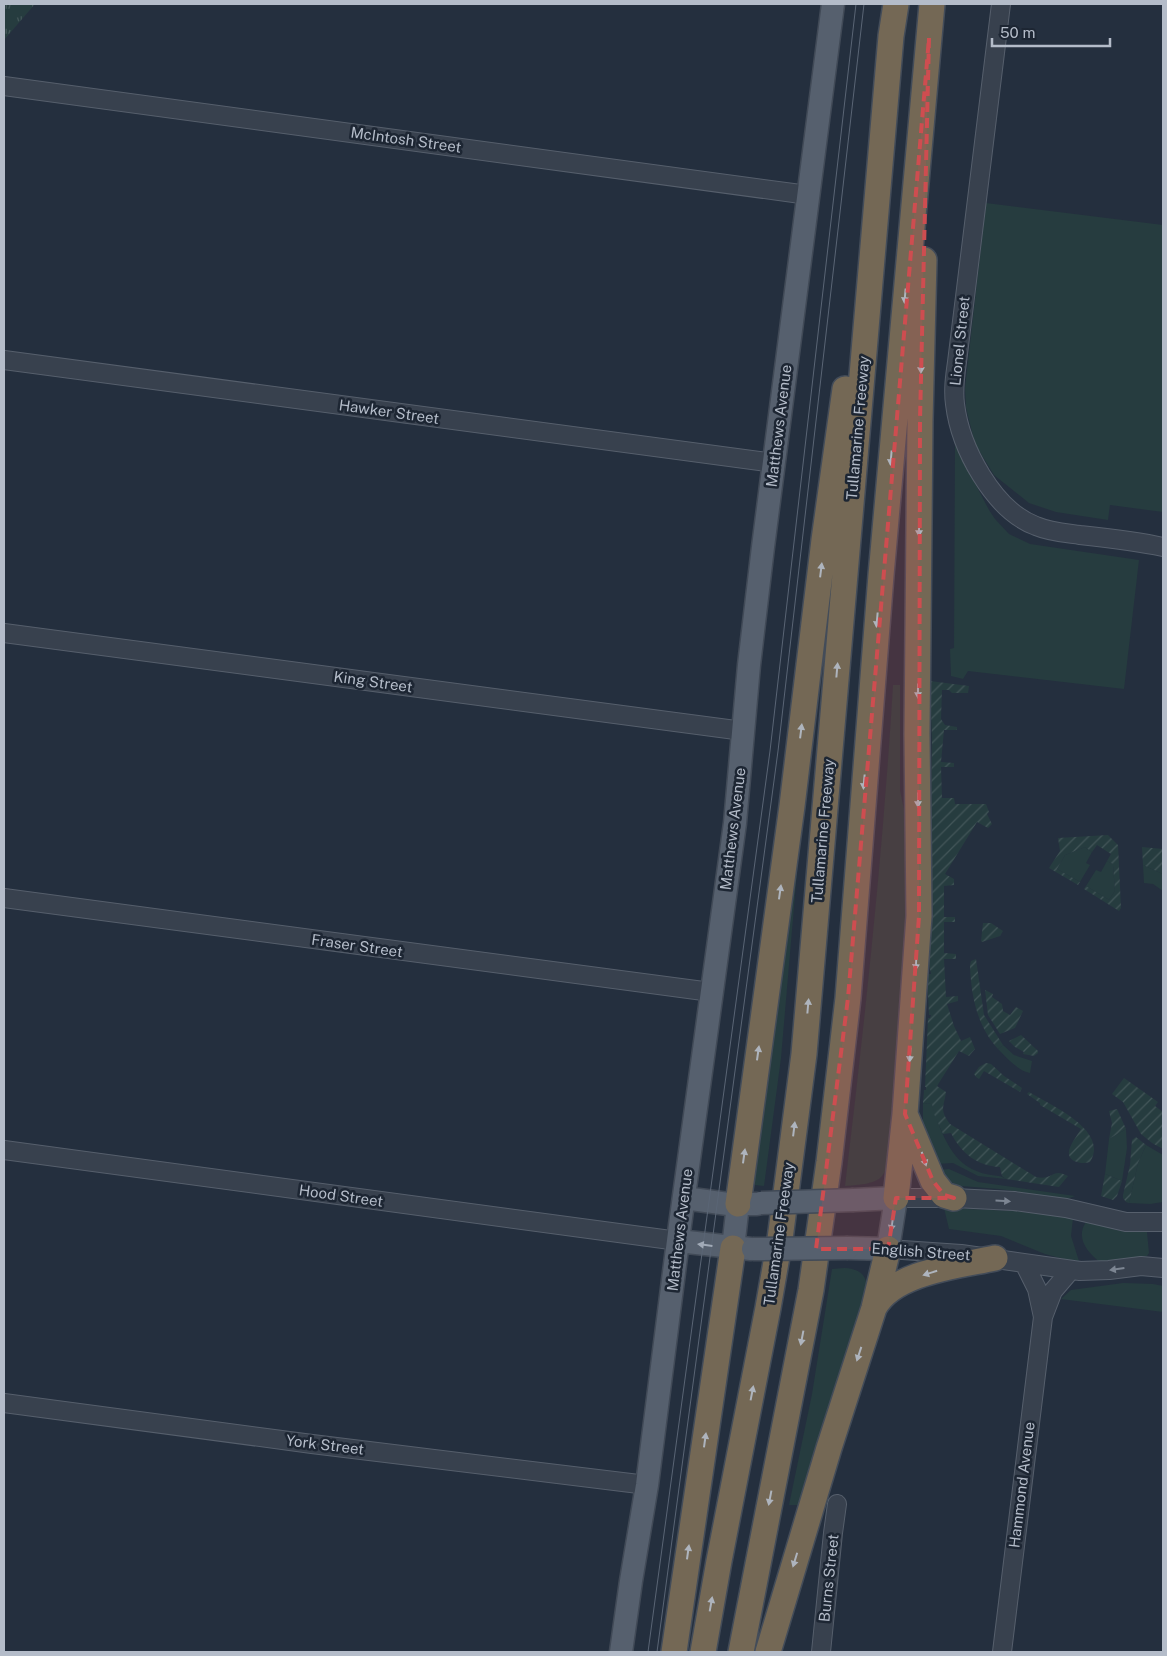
<svg xmlns="http://www.w3.org/2000/svg" width="1167" height="1656" font-family="'Public Sans',sans-serif">
  <style>
    .grass { fill: #263c3f }
    .park { fill: url(#park-tufts) }
    .garden { fill: url(#garden-furrows) }
    .lines { fill: none; stroke-linecap: round; stroke-linejoin: round }
    .minor-casing { stroke: #565f6c; stroke-width: 20 }
    .major-casing { stroke: #414a57; stroke-width: 25 }
    .highway-casing { stroke: #434c59; stroke-width: 28 }
    .minor { stroke: #38414e; stroke-width: 18 }
    .major { stroke: #56606e; stroke-width: 22 }
    .highway { stroke: #746855; stroke-width: 25 }
    .tram { stroke: #5a6575; stroke-width: 1 }
    .major-bridge-casing { stroke: #414a57; stroke-width: 25; stroke-linecap: butt }
    .major-bridge { stroke: #56606e; stroke-width: 22 }
    .oneway { fill: #aeb4bd }
    .oneway2 { fill: #7c8592 }
    .oneway3 { fill: #a1aab7 }
    .marked { fill: #ce4d50; fill-opacity: 0.2; stroke: #ce4d50; stroke-width: 4; stroke-dasharray: 10 6; stroke-linejoin: round }
    .labels { text-anchor: middle; stroke-width: 5; stroke-linejoin: round; paint-order: stroke }
    .street-label { font-size: 15px; fill: #b4bcc9; stroke: #1d2633 }
  </style>
  <defs>
    <pattern id="park-tufts" width="24" height="20" patternUnits="userSpaceOnUse" patternTransform="scale(1.25)"><rect width="24" height="20" fill="#263c3f"/><path d="M3 7l-1-3M5 7V3M7 7l1-3M15 17l-1-3M17 17v-4M19 17l1-3" fill="none" stroke="#435659"/></pattern>
    <pattern id="garden-furrows" width="10" height="10" patternUnits="userSpaceOnUse" patternTransform="scale(1.25)"><rect width="10" height="10" fill="#263c3f"/><path d="M-1 1l2-2M0 10L10 0M9 11l2-2" fill="none" stroke="#435659"/></pattern>
  </defs>
  <rect width="100%" height="100%" fill="#242f3e"/>
  <path class="grass" d="M 986,203 L 1163,225 L 1163,512 L 1110,505 L 1108,520 L 1056,512 L 1029,503 L 994,475 L 975,444 L 966,408 L 965,388 Z
    M 955,445 L 989,510 L 995,519 L 1009,534 L 1030,544 L 1139,560 L 1124,689 L 968,671 L 963,679 L 951,676 L 950,649 L 954,648 Z
    M 893,685 L 900,685 L 900,790 L 906,819 L 905,928 L 891,1138 C 885,1178 889,1183 845,1186 C 865,1019 883,853 893,685 Z
    M 801,826 L 781,1058 L 764,1186 L 755,1185 L 754,1177 Z
    M 1085,847 L 1092,852 L 1086,863 L 1090,865 L 1080,882 L 1057,869 L 1065,855 Z
    M 1107,861 L 1113,864 L 1115,891 L 1109,900 L 1086,886 L 1096,870 L 1101,872 Z
    M 1143,865 L 1163,874 L 1163,891 L 1153,884 L 1144,883 Z
    M 1003,1045 L 1014,1055 L 1032,1061 L 1030,1073 C 1017,1070 1008,1059 998,1049 Z
    M 923,1103 L 932,1104 C 934,1113 937,1120 941,1130 C 949,1149 959,1165 979,1172 C 988,1176 999,1174 1006,1179 L 978,1176 L 953,1163 L 936,1164 L 923,1127 Z
    M 1126,1129 L 1127,1148 L 1122,1181 L 1105,1174 L 1109,1139 Z
    M 1146,1145 L 1163,1155 L 1163,1202 L 1150,1204 L 1129,1203 L 1138,1163 Z
    M 949,1169 L 978,1182 L 1075,1196 L 1067,1199 L 999,1189 L 961,1186 L 945,1180 L 939,1170 Z
    M 944,1208 L 1016,1211 L 1073,1218 L 1071,1236 L 1079,1261 L 1064,1259 L 1045,1254 L 1001,1236 L 949,1229 Z
    M 1086,1222 L 1121,1231 L 1147,1232 L 1149,1253 L 1147,1256 L 1100,1262 C 1088,1253 1075,1238 1086,1222 Z
    M 844,1268 C 853,1268 863,1271 866,1281 C 869,1292 861,1308 858,1318 C 841,1381 819,1443 799,1505 L 789,1505 L 812,1394 L 832,1269 Z
    M 1123,1283 L 1153,1284 L 1163,1286 L 1163,1312 L 1061,1299 L 1071,1290 Z"/>
  <path class="park" d="M 4,4 L 35,4 L 4,40 Z"/>
  <path class="garden" d="M 930,681 L 969,686 L 968,693 L 952,693 L 949,690 L 942,690 L 941,719 L 945,725 L 957,727 L 957,730 L 944,730 L 941,762 L 954,763 L 954,767 L 941,767 L 942,798 L 954,798 L 955,804 L 986,804 L 989,812 L 987,814 L 992,824 L 988,828 L 977,822 L 945,874 L 954,879 L 954,885 L 944,886 L 944,917 L 955,917 L 955,922 L 944,922 L 944,953 L 956,954 L 956,959 L 944,959 L 946,997 L 958,996 L 958,1001 L 947,1004 L 954,1026 L 961,1041 L 970,1037 L 975,1049 L 969,1056 L 959,1051 L 937,1086 L 946,1092 C 944,1107 939,1110 950,1124 L 1036,1177 C 1053,1181 1052,1167 1068,1176 L 1059,1187 L 1006,1179 L 1002,1176 L 1000,1167 C 977,1166 961,1153 951,1133 L 943,1134 L 934,1114 L 932,1104 L 923,1103 L 924,1090 L 926,1090 L 926,1087 L 925,1087 L 928,1018 L 930,1018 L 931,1015 L 929,1015 L 927,974 L 931,974 L 929,964 L 932,740 Z
    M 1108,835 L 1118,845 L 1121,908 L 1119,911 L 1084,889 L 1086,886 L 1109,900 L 1115,891 L 1113,864 L 1107,861 L 1111,854 L 1097,845 L 1092,852 L 1085,847 L 1065,855 L 1057,869 L 1080,882 L 1078,885 L 1049,868 L 1060,851 L 1058,838 Z
    M 1142,847 L 1163,849 L 1163,874 L 1143,865 Z
    M 983,923 L 991,923 L 1003,931 L 1000,936 L 982,942 L 981,941 Z
    M 976,959 L 984,1015 L 1003,1045 L 998,1049 C 977,1026 971,996 970,965 L 971,961 Z
    M 985,990 L 993,994 L 992,997 L 1002,1004 L 1003,1011 L 1010,1015 L 1016,1007 L 1023,1011 L 1015,1028 L 1000,1034 L 988,1015 Z
    M 1021,1035 L 1038,1051 L 1038,1053 L 1034,1056 L 1023,1054 L 1024,1052 L 1015,1047 L 1009,1041 Z
    M 986,1063 L 991,1064 L 1004,1076 L 1022,1088 L 1020,1092 L 984,1071 L 979,1079 L 976,1077 L 974,1074 L 979,1067 Z
    M 1124,1078 L 1158,1102 L 1155,1106 L 1163,1112 L 1163,1149 L 1152,1143 L 1141,1134 L 1123,1102 L 1112,1094 Z
    M 1029,1092 C 1050,1105 1110,1130 1090,1162 C 1085,1164 1079,1163 1074,1161 C 1061,1154 1076,1138 1081,1129 L 1040,1105 L 1040,1103 L 1027,1094 Z
    M 1117,1109 L 1126,1129 L 1109,1139 L 1112,1123 L 1109,1111 Z
    M 1136,1137 L 1146,1145 L 1138,1163 L 1129,1203 L 1126,1202 L 1123,1198 L 1123,1195 L 1130,1165 L 1132,1140 Z
    M 1105,1174 L 1122,1181 L 1117,1196 L 1113,1200 L 1101,1196 Z"/>
  <g class="lines">
    <g class="minor-casing">
      <path id="minor" d="M 1001,4 L 957,362 C 955,376 953,390 955,404 C 960,447 993,510 1036,526 C 1050,532 1066,533 1080,535 C 1108,538 1136,541 1163,547
        M 4,86 L 808,195
        M 4,360 L 774,463
        M 4,633 L 743,731
        M 4,898 L 711,992
        M 4,1150 L 678,1241
        M 896,1198 L 954,1198 L 1014,1201 L 1066,1208 L 1126,1222 L 1163,1222
        M 888,1249 L 961,1254 L 1080,1271 L 1109,1270 L 1141,1266 L 1163,1268
        M 1024,1263 L 1037,1289 L 1043,1317
        M 4,1403 L 312,1444 L 647,1485
        M 821,1652 L 833,1533 L 837,1504
        M 1002,1652 L 1043,1317 L 1053,1291 L 1071,1270"/>
    </g>
    <g class="major-casing">
      <path id="major" d="M 684,1198 L 728,1204 L 757,1204
        M 678,1241 L 751,1249
        M 733,1248 L 738,1204
        M 848,1248 L 888,1249 L 896,1198 L 854,1200
        M 621,1652 L 631,1581 L 647,1485 L 680,1225 L 735,823 L 749,665 L 763,547 L 833,4"/>
    </g>
    <g class="highway-casing">
      <path id="highway" d="M 905,1114 L 933,1181 L 944,1195 L 954,1198
        M 896,1198 L 905,1114 L 919,916 L 917,734 L 920,420 L 924,260
        M 738,1204 L 792,806 L 824,540 L 845,389
        M 874,1308 C 893,1272 958,1266 995,1258
        M 674,1652 L 733,1248
        M 703,1652 L 719,1561 L 768,1308 L 780,1239 L 804,1054 L 891,36 L 896,4
        M 741,1652 L 811,1290 L 829,1162 L 848,998 L 881,575 L 932,4
        M 768,1652 L 829,1448 L 874,1308 L 888,1249"/>
    </g>
    <use href="#minor" class="minor"/>
    <use href="#major" class="major"/>
    <use href="#highway" class="highway"/>
    <path class="tram" d="M 648,1652 L 770,751 L 856,4
      M 657,1652 L 778,751 L 864,4"/>
    <g class="major-bridge-casing">
      <path id="major-bridge" d="M 761,1203 L 854,1200
        M 753,1249 L 848,1248"/>
    </g>
    <use href="#major-bridge" class="major-bridge"/>
  </g>
  <defs><path id="oneway-solid" d="M-6-.8H1V-3.2L6.5 0L1 3.2V.8H-6Z" transform="scale(1.25)"/></defs>
  <g class="oneway">
    <use href="#oneway-solid" transform="translate(905 296) rotate(95)"/>
    <use href="#oneway-solid" transform="translate(921 366) rotate(91)"/>
    <use href="#oneway-solid" transform="translate(891 458) rotate(95)"/>
    <use href="#oneway-solid" transform="translate(919 529) rotate(90)"/>
    <use href="#oneway-solid" transform="translate(821 570) rotate(-83)"/>
    <use href="#oneway-solid" transform="translate(877 620) rotate(95)"/>
    <use href="#oneway-solid" transform="translate(837 670) rotate(-85)"/>
    <use href="#oneway-solid" transform="translate(918 691) rotate(90)"/>
    <use href="#oneway-solid" transform="translate(801 731) rotate(-83)"/>
    <use href="#oneway-solid" transform="translate(864 782) rotate(95)"/>
    <use href="#oneway-solid" transform="translate(918 800) rotate(90)"/>
    <use href="#oneway-solid" transform="translate(780 892) rotate(-82)"/>
    <use href="#oneway-solid" transform="translate(916 963) rotate(93)"/>
    <use href="#oneway-solid" transform="translate(808 1006) rotate(-85)"/>
    <use href="#oneway-solid" transform="translate(758 1053) rotate(-82)"/>
    <use href="#oneway-solid" transform="translate(910 1055) rotate(94)"/>
    <use href="#oneway-solid" transform="translate(794 1129) rotate(-83)"/>
    <use href="#oneway-solid" transform="translate(744 1156) rotate(-82)"/>
    <use href="#oneway-solid" transform="translate(924 1159) rotate(72)"/>
    <use href="#oneway-solid" transform="translate(930 1273) rotate(163)"/>
    <use href="#oneway-solid" transform="translate(802 1338) rotate(101)"/>
    <use href="#oneway-solid" transform="translate(859 1354) rotate(108)"/>
    <use href="#oneway-solid" transform="translate(752 1393) rotate(-79)"/>
    <use href="#oneway-solid" transform="translate(705 1440) rotate(-82)"/>
    <use href="#oneway-solid" transform="translate(770 1498) rotate(101)"/>
    <use href="#oneway-solid" transform="translate(688 1552) rotate(-82)"/>
    <use href="#oneway-solid" transform="translate(795 1560) rotate(107)"/>
    <use href="#oneway-solid" transform="translate(711 1604) rotate(-80)"/>
  </g>
  <g class="oneway2">
    <use href="#oneway-solid" transform="translate(1003 1201) rotate(3)"/>
    <use href="#oneway-solid" transform="translate(1117 1269) rotate(172)"/>
  </g>
  <g class="oneway3">
    <use href="#oneway-solid" transform="translate(892 1224) rotate(99)"/>
    <use href="#oneway-solid" transform="translate(705 1245) rotate(-173)"/>
  </g>
  <path class="marked" d="M 929,38 L 920,420 L 919,916 L 905,1114 L 933,1181 L 944,1195 L 954,1198 L 896,1198 L 888,1249 L 816,1249 L 848,998 Z"/>
  <g class="labels">
    <g class="street-label">
      <text transform="translate(406 140) rotate(8)" y="5">McIntosh Street</text>
      <text transform="translate(960 341) rotate(-84)" y="5">Lionel Street</text>
      <text transform="translate(389 412) rotate(8)" y="5">Hawker Street</text>
      <text transform="translate(779 426) rotate(-83)" y="5">Matthews Avenue</text>
      <text transform="translate(858 428) rotate(-85)" y="5">Tullamarine Freeway</text>
      <text transform="translate(373 682) rotate(8)" y="5">King Street</text>
      <text transform="translate(733 829) rotate(-83)" y="5">Matthews Avenue</text>
      <text transform="translate(823 831) rotate(-85)" y="5">Tullamarine Freeway</text>
      <text transform="translate(357 946) rotate(8)" y="5">Fraser Street</text>
      <text transform="translate(341 1196) rotate(8)" y="5">Hood Street</text>
      <text transform="translate(680 1230) rotate(-83)" y="5">Matthews Avenue</text>
      <text transform="translate(779 1234) rotate(-82)" y="5">Tullamarine Freeway</text>
      <text transform="translate(921 1252) rotate(4)" y="5">English Street</text>
      <text transform="translate(325 1445) rotate(7)" y="5">York Street</text>
      <text transform="translate(1022 1485) rotate(-83)" y="5">Hammond Avenue</text>
      <text transform="translate(829 1578) rotate(-84)" y="5">Burns Street</text>
    </g>
  </g>
  <rect width="1167" height="1656" fill="none" stroke="#b4bcc9" stroke-width="10"/>
  <path d="M992 38v8h118v-8" fill="none" stroke="#b4bcc9" stroke-width="2.5"/>
  <text x="1000" y="38" font-size="15" fill="#b4bcc9" stroke="#1d2633" stroke-width="4" paint-order="stroke">50 m</text>
</svg>
